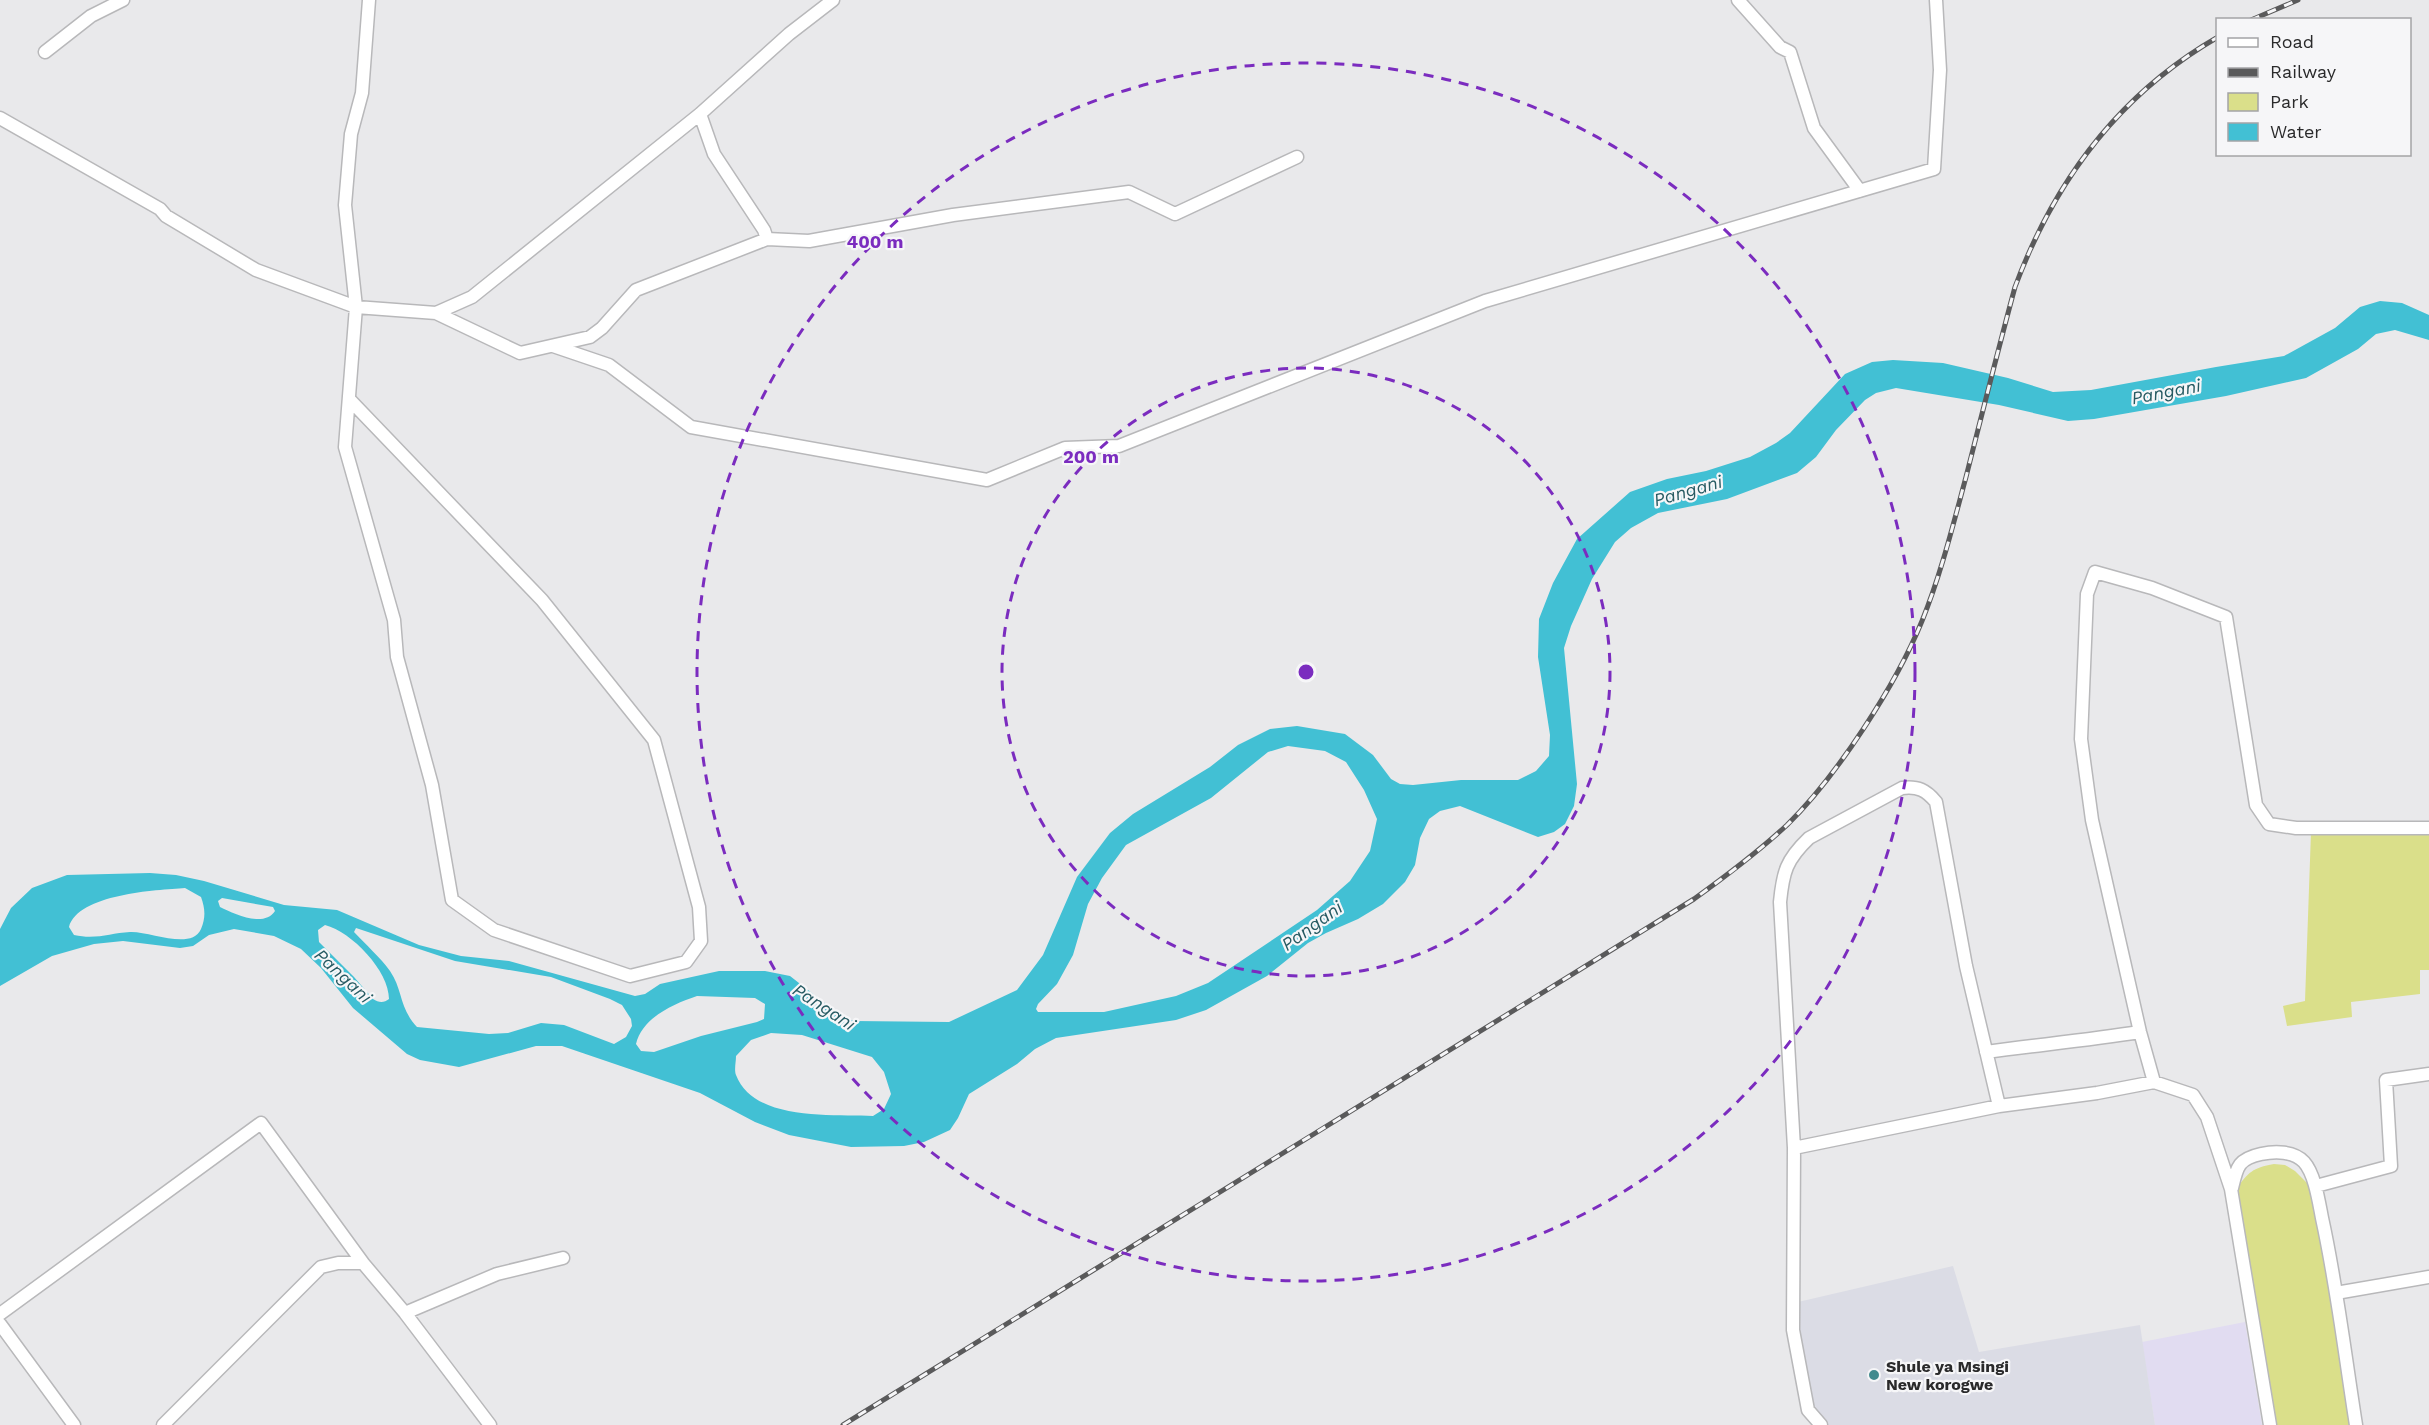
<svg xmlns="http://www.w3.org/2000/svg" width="2429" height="1425" font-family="'Work Sans',sans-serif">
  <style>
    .commercial { fill: #e1dcf1 }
    .built { fill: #dbdce5 }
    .green { fill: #dadf8a }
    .water { fill: #42c0d4; fill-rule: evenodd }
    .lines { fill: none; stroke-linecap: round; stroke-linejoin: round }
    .minor-casing { stroke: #b8b8ba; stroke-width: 15 }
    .minor { stroke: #fff; stroke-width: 12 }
    .rail-casing { stroke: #5a5a5b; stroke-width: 5 }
    .rail { stroke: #f6f6f8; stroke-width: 3; stroke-dasharray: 9; stroke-linecap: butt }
    .ring { fill: none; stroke: #7b2cbf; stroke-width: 3; stroke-dasharray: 10 8 }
    .poi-dot { fill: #428a8e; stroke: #f6f6f8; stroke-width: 2 }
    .labels { text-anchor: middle; stroke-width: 4.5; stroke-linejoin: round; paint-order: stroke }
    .poi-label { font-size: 16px; font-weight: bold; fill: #2a2a2b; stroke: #f6f6f8; text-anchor: start }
    .water-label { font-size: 18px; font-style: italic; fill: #265a62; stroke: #f6f6f8 }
    .centre { fill: #7b2cbf; stroke: #f6f6f8; stroke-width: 3 }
    .ring-label { font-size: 18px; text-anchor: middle; font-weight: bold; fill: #7b2cbf; stroke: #f6f6f8; stroke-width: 4.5; stroke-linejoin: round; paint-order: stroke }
  </style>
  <rect width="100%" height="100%" fill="#e9e9eb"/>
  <path class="commercial" d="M 2245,1322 L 2262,1425 L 2155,1425 L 2142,1342 Z"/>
  <path class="built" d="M 1953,1266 L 1979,1352 L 2140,1325 L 2155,1425 L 1827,1425 L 1811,1408 L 1797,1329 L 1798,1302 Z"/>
  <path class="green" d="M 2311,832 L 2429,832 L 2429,970 L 2420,970 L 2420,994 L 2351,1002 L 2352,1017 L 2287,1026 L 2283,1006 L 2305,1001 Z
    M 2274,1164 L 2285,1165 L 2295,1171 L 2311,1187 L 2325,1255 L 2351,1425 L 2275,1425 L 2236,1189 C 2249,1172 2252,1168 2274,1164 Z"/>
  <path class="water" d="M 2380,301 L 2402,303 L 2429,315 L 2429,340 L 2395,330 L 2376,334 L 2358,349 L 2306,378 L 2226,396 L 2094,419 L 2068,421 L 1999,405 L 1896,388 L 1876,393 L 1865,400 L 1836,430 L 1816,457 L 1797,473 L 1727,499 L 1658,513 L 1631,528 L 1615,542 L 1592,579 L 1571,626 L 1564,648 L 1577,784 L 1574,806 L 1565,824 L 1554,832 L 1538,837 L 1460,806 L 1440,811 L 1429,819 L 1420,838 L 1415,865 L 1405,882 L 1383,904 L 1358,919 L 1326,933 L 1308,943 L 1267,976 L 1206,1010 L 1176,1020 L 1056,1038 L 1035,1049 L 1017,1064 L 969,1094 L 958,1118 L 950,1130 L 924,1142 L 904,1146 L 851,1147 L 789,1135 L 755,1122 L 700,1093 L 562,1046 L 536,1046 L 459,1067 L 420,1060 L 407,1054 L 353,1008 L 321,968 L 301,949 L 274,936 L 234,929 L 209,935 L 193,946 L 180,948 L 123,941 L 94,944 L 52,956 L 0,986 L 0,929 L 11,908 L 32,888 L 67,875 L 150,873 L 176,875 L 204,881 L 284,905 L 337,910 L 419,945 L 461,956 L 509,961 L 635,996 L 645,994 L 660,984 L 719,971 L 765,971 L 790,976 L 840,1015 L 854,1021 L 949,1022 L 1017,990 L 1043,955 L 1077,877 L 1110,833 L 1133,814 L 1210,767 L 1238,745 L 1270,729 L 1297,726 L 1345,734 L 1373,755 L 1391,779 L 1400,784 L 1413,785 L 1461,780 L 1518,780 L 1536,771 L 1549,756 L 1550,735 L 1538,657 L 1539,619 L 1553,583 L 1577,539 L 1630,492 L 1667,479 L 1706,471 L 1750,457 L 1776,443 L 1790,433 L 1845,374 L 1872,362 L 1893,360 L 1943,363 L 2008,378 L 2053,392 L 2091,390 L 2216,367 L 2284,356 L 2335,328 L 2360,307 ZM 1288,746 L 1325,751 L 1346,762 L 1364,790 L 1377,819 L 1370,851 L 1350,881 L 1317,910 L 1208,983 L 1176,996 L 1104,1012 L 1038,1012 L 1036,1009 L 1038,1004 L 1057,984 L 1073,955 L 1088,904 L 1102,878 L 1126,845 L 1211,798 L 1268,752 ZM 185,888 L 201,897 C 205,908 206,917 201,929 C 191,951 150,931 130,932 C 110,933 96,940 74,935 L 69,927 C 78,894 156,890 185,888 ZM 222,898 L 273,907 L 275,911 C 264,928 234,914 220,907 L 218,901 ZM 325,925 C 352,932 389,971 389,999 C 384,1003 379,1003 373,999 L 354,977 L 319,942 L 318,930 ZM 356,928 L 455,961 L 551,977 L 610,999 L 622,1005 L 631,1019 L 632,1026 L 626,1037 L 614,1044 L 564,1025 L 541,1023 L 508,1033 L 489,1034 L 417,1027 C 399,1008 403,990 390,971 C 380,957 366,945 354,932 ZM 697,996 L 755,998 L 765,1004 L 764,1019 L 757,1022 L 701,1036 L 654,1052 L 641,1051 L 636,1044 C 642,1018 673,1004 697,996 ZM 771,1033 L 802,1035 L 872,1057 L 884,1072 L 891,1094 L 884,1109 L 873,1116 C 833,1114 754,1122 736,1075 C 734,1070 736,1062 736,1056 L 751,1040 Z"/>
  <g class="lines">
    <g class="minor-casing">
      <path id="minor" d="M 1738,0 L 1780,47 L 1790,52 L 1814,128 L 1860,191
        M 45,52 L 91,16 L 123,0
        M 700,114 L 714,154 L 764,230 L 767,239
        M 0,118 L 160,209 L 166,216 L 256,270 L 356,307 L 436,313 L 472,297 L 700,114 L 789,34 L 833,0
        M 436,313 L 520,353 L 590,337 L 602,328 L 636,290 L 767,239 L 809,241 L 953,215 L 1129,192 L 1175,214 L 1297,157
        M 553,346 L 609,365 L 691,427 L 987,480 L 1065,448 L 1119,446 L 1485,301 L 1934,169 L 1940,70 L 1936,0
        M 349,399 L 542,600 L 654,740 L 699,907 L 701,941 L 686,962 L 630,976 L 494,930 L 452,900 L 432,785 L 397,657 L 394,620 L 345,447 L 356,307 L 345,205 L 351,134 L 362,93 L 369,0
        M 1986,1052 C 2038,1045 2088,1040 2140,1032
        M 2154,1082 L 2140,1032 L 2092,820 L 2081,739 L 2087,594 L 2095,572 L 2152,588 L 2226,617 L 2256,805 L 2269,824 L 2296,828 L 2429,828
        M 1794,1148 L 1999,1106 L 2097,1093 L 2154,1082 L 2193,1095 L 2207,1117 L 2231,1189 L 2270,1425
        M 2316,1186 L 2391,1166 L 2386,1080 L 2429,1074
        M 2232,1188 C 2237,1167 2238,1159 2261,1154 C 2275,1151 2294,1151 2304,1162 C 2315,1174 2319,1203 2322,1218 C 2337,1286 2345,1356 2356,1425
        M 2336,1293 L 2429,1277
        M 405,1313 L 497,1274 L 563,1258
        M 0,1314 L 261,1123 L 363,1263
        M 0,1324 L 74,1425
        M 163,1425 L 321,1267 L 338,1263 L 363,1263 L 405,1313 L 490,1425
        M 1821,1425 L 1808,1410 L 1793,1330 L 1794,1148 L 1780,902 C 1783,872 1786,860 1809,838 L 1902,788 C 1918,786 1926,790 1936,802 L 1966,966 L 1999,1106"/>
    </g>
    <use href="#minor" class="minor"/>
    <g class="rail-casing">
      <path id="rail" d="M 2251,20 L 2298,0
        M 843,1425 L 1694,899 C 1726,876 1758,852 1787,825 C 1837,776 1896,685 1922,621 C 1941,574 1953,525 1966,477 C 1982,414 1998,350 2015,287 C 2054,182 2119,94 2218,37"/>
    </g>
    <use href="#rail" class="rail"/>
  </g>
  <g class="ring">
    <circle cx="1306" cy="672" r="304"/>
    <circle cx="1306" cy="672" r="609"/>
  </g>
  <circle class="poi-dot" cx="1874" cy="1375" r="6"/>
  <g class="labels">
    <g class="poi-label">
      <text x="1886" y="1372">Shule ya Msingi<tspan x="1886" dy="18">New korogwe</tspan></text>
    </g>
    <g class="water-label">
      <text transform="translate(2166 392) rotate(-11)" y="6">Pangani</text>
      <text transform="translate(1688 491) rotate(-16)" y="6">Pangani</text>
      <text transform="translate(1312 926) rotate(-36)" y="6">Pangani</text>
      <text transform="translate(343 976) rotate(43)" y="6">Pangani</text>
      <text transform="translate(824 1007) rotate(33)" y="6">Pangani</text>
    </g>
  </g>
  <circle cx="1306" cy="672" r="9" class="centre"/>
  <g class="ring-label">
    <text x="875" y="248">400 m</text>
    <text x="1091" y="463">200 m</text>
  </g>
  <rect x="2216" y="18" width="195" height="138" fill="#f6f6f8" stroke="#a4a4a6" stroke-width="1.5"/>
  <rect x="2228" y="38" width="30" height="9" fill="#ffffff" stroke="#a4a4a6" stroke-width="1.5"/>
  <text x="2270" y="48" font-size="18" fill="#2a2a2b">Road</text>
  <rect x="2228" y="68" width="30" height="9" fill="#5a5a5b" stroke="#a4a4a6" stroke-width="1.5"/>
  <text x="2270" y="78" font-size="18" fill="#2a2a2b">Railway</text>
  <rect x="2228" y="93" width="30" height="18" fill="#dadf8a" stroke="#a4a4a6" stroke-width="1.5"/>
  <text x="2270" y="108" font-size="18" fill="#2a2a2b">Park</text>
  <rect x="2228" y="123" width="30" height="18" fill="#42c0d4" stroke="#a4a4a6" stroke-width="1.5"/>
  <text x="2270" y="138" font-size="18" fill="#2a2a2b">Water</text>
</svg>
